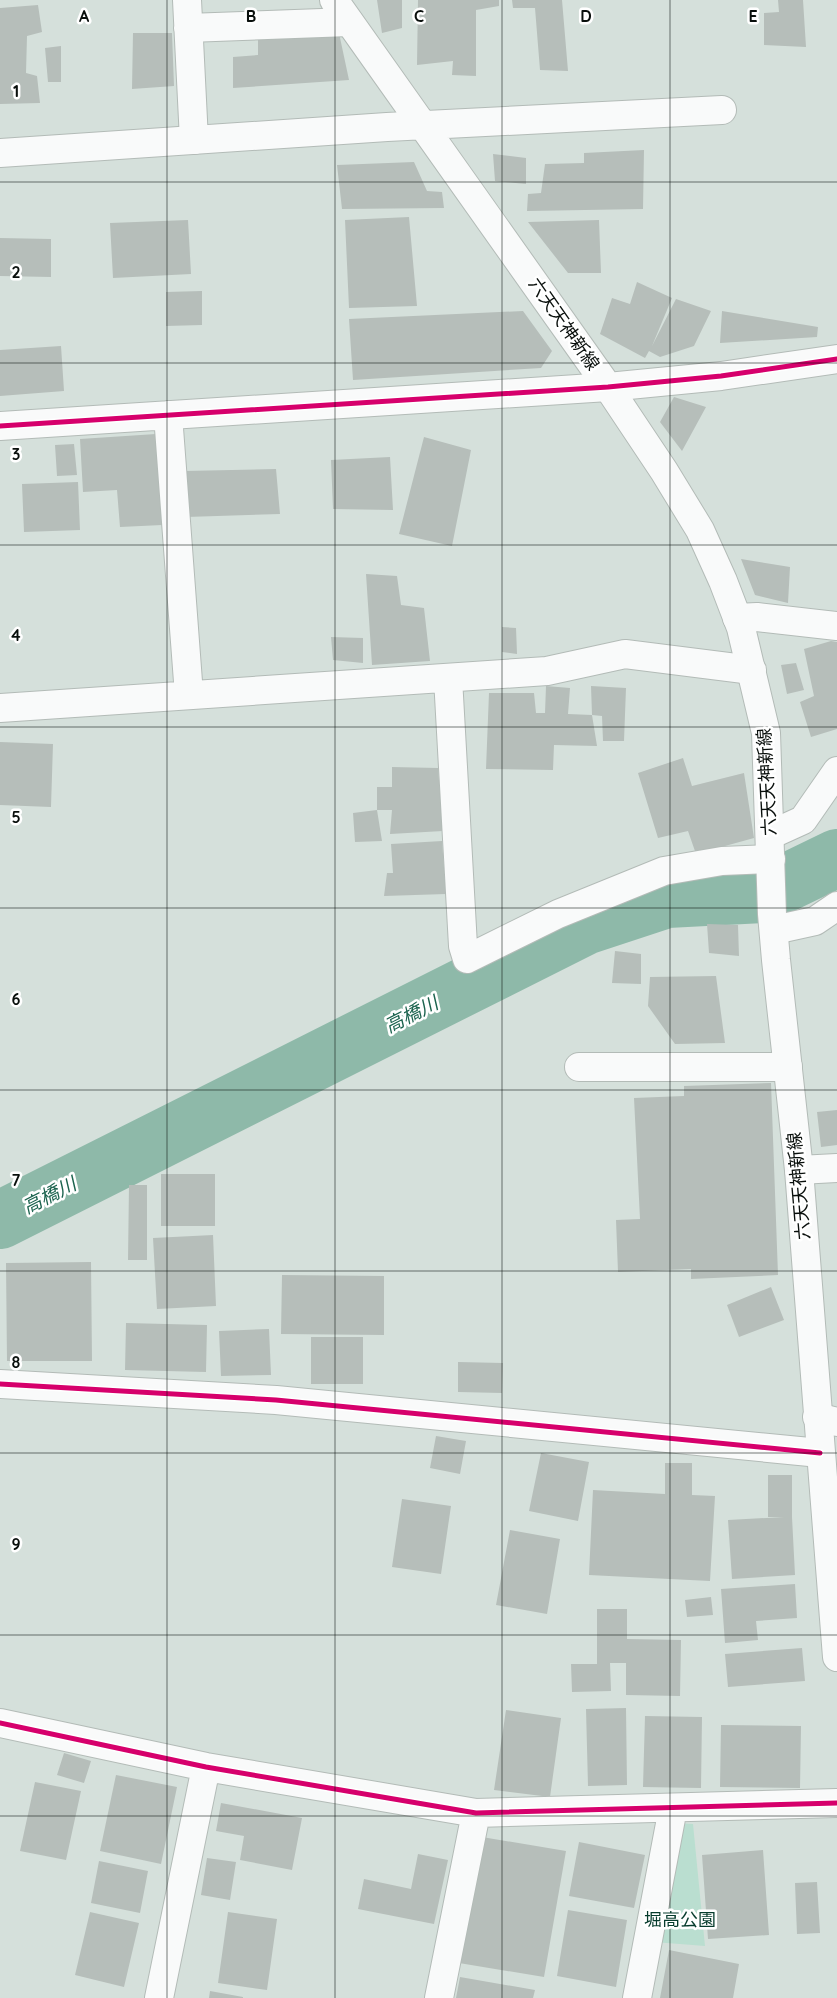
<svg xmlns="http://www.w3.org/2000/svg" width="837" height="1998" font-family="Quicksand,'Noto Sans JP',sans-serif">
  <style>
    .green { fill: #baded0 }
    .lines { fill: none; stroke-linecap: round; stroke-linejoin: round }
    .river { stroke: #8eb9a9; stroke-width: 58 }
    .building { fill: #b6beba }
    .street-casing { stroke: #b3bbb7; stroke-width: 30 }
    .secondary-casing { stroke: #b3bbb7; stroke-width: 30 }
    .street { stroke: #f9fafa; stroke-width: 28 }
    .secondary { stroke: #f9fafa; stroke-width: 28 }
    .cycleway-casing { stroke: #fff; stroke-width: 8 }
    .cycleway { stroke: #d6006c; stroke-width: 5 }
    .grid { fill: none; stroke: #090f0c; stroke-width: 1; stroke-opacity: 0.55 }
    .labels { text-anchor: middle; stroke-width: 5; stroke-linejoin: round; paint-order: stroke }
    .street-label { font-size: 18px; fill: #090f0c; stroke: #fff }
    .park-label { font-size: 18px; fill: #073c2d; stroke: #fff }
    .water-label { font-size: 19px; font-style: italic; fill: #1b634e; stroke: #fff }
    .grid-label { font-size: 16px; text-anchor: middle; font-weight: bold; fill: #090f0c; stroke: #fff; stroke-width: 5; stroke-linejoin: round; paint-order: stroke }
  </style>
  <rect width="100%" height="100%" fill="#d5e0db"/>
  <path class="green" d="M 676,1823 L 693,1824 L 705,1946 L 654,1942 Z"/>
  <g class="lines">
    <path class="river" d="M 0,1220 L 585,926 L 667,899 L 763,894 L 837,858"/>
  </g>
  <path class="building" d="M 377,0 L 402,0 L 402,28 L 382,33 Z
    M 418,0 L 499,0 L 499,6 L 476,10 L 476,76 L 452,75 L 453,61 L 417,65 Z
    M 512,0 L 562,0 L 568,71 L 540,70 L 535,8 L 513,8 Z
    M 778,0 L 803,0 L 806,47 L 764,45 L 764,13 L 779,12 Z
    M 38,5 L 42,32 L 27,36 L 26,73 L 37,76 L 40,103 L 0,104 L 0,8 Z
    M 133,33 L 172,33 L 174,86 L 132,89 Z
    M 339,33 L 349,80 L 233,88 L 233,57 L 258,55 L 258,38 Z
    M 61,46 L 61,82 L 48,82 L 45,48 Z
    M 644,150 L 643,209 L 527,211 L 528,194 L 541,193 L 545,164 L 584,163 L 584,153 Z
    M 493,154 L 526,158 L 526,184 L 495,181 Z
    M 414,162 L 427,191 L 442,192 L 444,208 L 342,209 L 337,165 Z
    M 409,217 L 417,306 L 349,308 L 345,220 Z
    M 188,220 L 191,274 L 113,278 L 110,223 Z
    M 599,220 L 601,273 L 568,273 L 528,222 Z
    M 0,238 L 51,239 L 51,277 L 0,276 Z
    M 637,282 L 672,298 L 652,346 L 676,299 L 711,311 L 694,346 L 660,357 L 649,351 L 645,358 L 600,334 L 612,298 L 630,304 Z
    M 202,291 L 202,325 L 166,326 L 166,292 Z
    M 523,311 L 552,351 L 541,368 L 353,380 L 349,319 Z
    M 722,311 L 818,327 L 817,337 L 720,343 Z
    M 61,346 L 64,391 L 0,396 L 0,350 Z
    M 674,397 L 706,407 L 682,451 L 660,422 Z
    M 156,434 L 162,525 L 120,527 L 117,490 L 83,492 L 80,439 Z
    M 424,437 L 471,450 L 452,546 L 399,534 Z
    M 74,444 L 77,475 L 57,476 L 55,445 Z
    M 390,457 L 393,510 L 333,509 L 331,460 Z
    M 276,469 L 280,514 L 186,517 L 184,471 Z
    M 78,482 L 80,530 L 24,532 L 22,484 Z
    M 741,559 L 790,567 L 788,603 L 755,595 Z
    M 366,574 L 397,576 L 401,605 L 424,608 L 430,661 L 372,665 Z
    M 502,627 L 516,628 L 517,654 L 502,652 Z
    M 331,637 L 363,638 L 363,663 L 333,660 Z
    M 831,641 L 837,642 L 837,729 L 811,737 L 800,702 L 814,696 L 804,649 Z
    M 796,663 L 804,690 L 787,694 L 781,665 Z
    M 546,686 L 570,688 L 568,714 L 592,715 L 591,686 L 626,688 L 624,741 L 603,741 L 602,716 L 592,715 L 597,746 L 554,745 L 553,770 L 486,769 L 489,693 L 534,693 L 536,713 L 545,713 Z
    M 0,742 L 53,744 L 51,807 L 0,805 Z
    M 683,758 L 692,786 L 744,773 L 754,838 L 696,854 L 688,831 L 658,838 L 638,773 Z
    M 392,767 L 438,768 L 443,831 L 390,834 L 392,810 L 377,810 L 377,787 L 392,787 Z
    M 377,810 L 382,841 L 355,842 L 353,813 Z
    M 442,841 L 446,894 L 384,896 L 387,873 L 393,873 L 391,844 Z
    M 707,924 L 738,925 L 739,956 L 709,953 Z
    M 615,951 L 641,954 L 641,984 L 612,983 Z
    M 716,976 L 725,1043 L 675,1044 L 648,1006 L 650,977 Z
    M 771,1083 L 778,1275 L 691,1279 L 691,1269 L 618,1272 L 616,1220 L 640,1219 L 634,1098 L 684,1096 L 684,1086 Z
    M 837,1110 L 837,1145 L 821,1147 L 817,1112 Z
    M 161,1174 L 215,1174 L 215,1226 L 161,1226 Z
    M 129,1185 L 147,1185 L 147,1260 L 128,1260 Z
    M 213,1235 L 216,1306 L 157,1309 L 153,1238 Z
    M 91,1262 L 92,1361 L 7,1361 L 6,1263 Z
    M 282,1275 L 384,1276 L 384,1335 L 281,1334 Z
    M 771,1287 L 784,1320 L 739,1337 L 727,1305 Z
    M 126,1323 L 207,1325 L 206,1372 L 125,1370 Z
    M 269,1329 L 271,1375 L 221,1376 L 219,1331 Z
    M 311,1337 L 363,1337 L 363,1384 L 311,1384 Z
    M 458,1362 L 503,1363 L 502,1393 L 458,1392 Z
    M 436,1436 L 466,1441 L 460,1474 L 430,1468 Z
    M 541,1453 L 589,1462 L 578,1521 L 529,1511 Z
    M 665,1463 L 692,1463 L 692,1495 L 715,1496 L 710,1581 L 589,1575 L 593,1490 L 665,1494 Z
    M 768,1475 L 792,1475 L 792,1517 L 795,1575 L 732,1579 L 728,1520 L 784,1517 L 768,1517 Z
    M 402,1499 L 451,1506 L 441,1574 L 392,1567 Z
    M 510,1530 L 560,1539 L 547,1614 L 496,1605 Z
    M 795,1584 L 797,1618 L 756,1621 L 758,1640 L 725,1643 L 721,1589 Z
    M 711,1597 L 713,1615 L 687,1617 L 685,1600 Z
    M 597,1609 L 627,1609 L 627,1639 L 681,1640 L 680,1696 L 626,1695 L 626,1663 L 610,1663 L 611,1691 L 572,1692 L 571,1664 L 597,1664 Z
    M 802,1648 L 805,1681 L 728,1687 L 725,1654 Z
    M 626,1708 L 627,1785 L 588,1786 L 586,1709 Z
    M 506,1710 L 561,1718 L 550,1797 L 494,1790 Z
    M 645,1716 L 702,1717 L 701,1788 L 643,1787 Z
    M 721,1725 L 801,1726 L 800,1788 L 720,1787 Z
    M 64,1753 L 91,1761 L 84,1783 L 57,1775 Z
    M 116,1775 L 177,1787 L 161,1864 L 100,1851 Z
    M 35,1782 L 81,1791 L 66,1860 L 20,1851 Z
    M 221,1803 L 302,1818 L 292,1870 L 240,1860 L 244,1836 L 216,1831 Z
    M 482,1837 L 566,1851 L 544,1977 L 459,1963 Z
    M 579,1842 L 645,1855 L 634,1908 L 569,1896 Z
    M 763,1850 L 769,1935 L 708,1939 L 702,1855 Z
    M 418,1854 L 448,1860 L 434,1924 L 358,1909 L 364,1879 L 411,1889 Z
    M 207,1858 L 236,1862 L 230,1900 L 201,1895 Z
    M 99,1861 L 148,1871 L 140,1913 L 91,1903 Z
    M 817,1882 L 820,1933 L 797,1934 L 795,1883 Z
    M 568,1910 L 627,1920 L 616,1987 L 557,1976 Z
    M 90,1912 L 139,1923 L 124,1987 L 75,1975 Z
    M 228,1912 L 277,1919 L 267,1990 L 218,1983 Z
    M 669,1950 L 739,1964 L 733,1998 L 660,1998 Z
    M 460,1977 L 535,1990 L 533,1998 L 456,1998 Z
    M 210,1991 L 243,1997 L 243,1998 L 209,1998 Z"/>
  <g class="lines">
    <g class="street-casing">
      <path id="street" d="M 187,0 L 194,140
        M 188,28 L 349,22
        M 168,415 L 189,695
        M 0,426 L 608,387
        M 737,618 L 757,617 L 837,626
        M 448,678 L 463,946 L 467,959 L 558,914 L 664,871 L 722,861 L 771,859
        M 0,708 L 547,671 L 625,654 L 752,670
        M 770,835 L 803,820 L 837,771
        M 774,930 L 815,921 L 837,906
        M 579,1067 L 788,1067
        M 799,1170 L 837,1168
        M 0,1384 L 276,1400 L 820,1453
        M 817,1417 L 837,1422
        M 0,1723 L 206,1767 L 476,1813 L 837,1803
        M 159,1998 L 206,1767
        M 439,1998 L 476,1813
        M 637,1998 L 673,1808"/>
    </g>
    <g class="secondary-casing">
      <path id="secondary" d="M 334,0 L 608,387 L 664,471 L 700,530 L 723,581 L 741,628 L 766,733 L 772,914 L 776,960 L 799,1170 L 837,1657
        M 0,153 L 387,127 L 722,110
        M 608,387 L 721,376 L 837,359"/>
    </g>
    <use href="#street" class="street"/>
    <use href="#secondary" class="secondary"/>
    <g class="cycleway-casing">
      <path id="cycleway" d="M 0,426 L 608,387 L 721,376 L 837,359
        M 0,1384 L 276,1400 L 820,1453
        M 0,1723 L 206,1767 L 476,1813 L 837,1803"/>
    </g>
    <use href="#cycleway" class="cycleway"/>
  </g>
  <path class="grid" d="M 167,0 L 167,1998M 335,0 L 335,1998M 502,0 L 502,1998M 670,0 L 670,1998M 0,182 L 837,182M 0,363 L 837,363M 0,545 L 837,545M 0,727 L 837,727M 0,908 L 837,908M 0,1090 L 837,1090M 0,1271 L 837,1271M 0,1453 L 837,1453M 0,1635 L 837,1635M 0,1816 L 837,1816"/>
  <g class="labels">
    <g class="street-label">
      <text transform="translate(564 324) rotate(55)" y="6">六天天神新線</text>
      <text transform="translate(767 782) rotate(-93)" y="6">六天天神新線</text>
      <text transform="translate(799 1186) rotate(-95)" y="6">六天天神新線</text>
    </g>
    <g class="park-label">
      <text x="680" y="1926">堀高公園</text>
    </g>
    <g class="water-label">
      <text transform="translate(411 1014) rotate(-27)" y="7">高橋川</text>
      <text transform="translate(49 1195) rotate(-27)" y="7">高橋川</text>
    </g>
  </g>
  <g class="grid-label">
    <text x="84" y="22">A</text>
    <text x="251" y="22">B</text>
    <text x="419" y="22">C</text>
    <text x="586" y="22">D</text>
    <text x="753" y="22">E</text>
    <text x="16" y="97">1</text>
    <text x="16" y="278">2</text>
    <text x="16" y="460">3</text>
    <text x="16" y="641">4</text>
    <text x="16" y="823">5</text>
    <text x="16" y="1005">6</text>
    <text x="16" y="1186">7</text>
    <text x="16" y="1368">8</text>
    <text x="16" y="1550">9</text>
  </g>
</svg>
